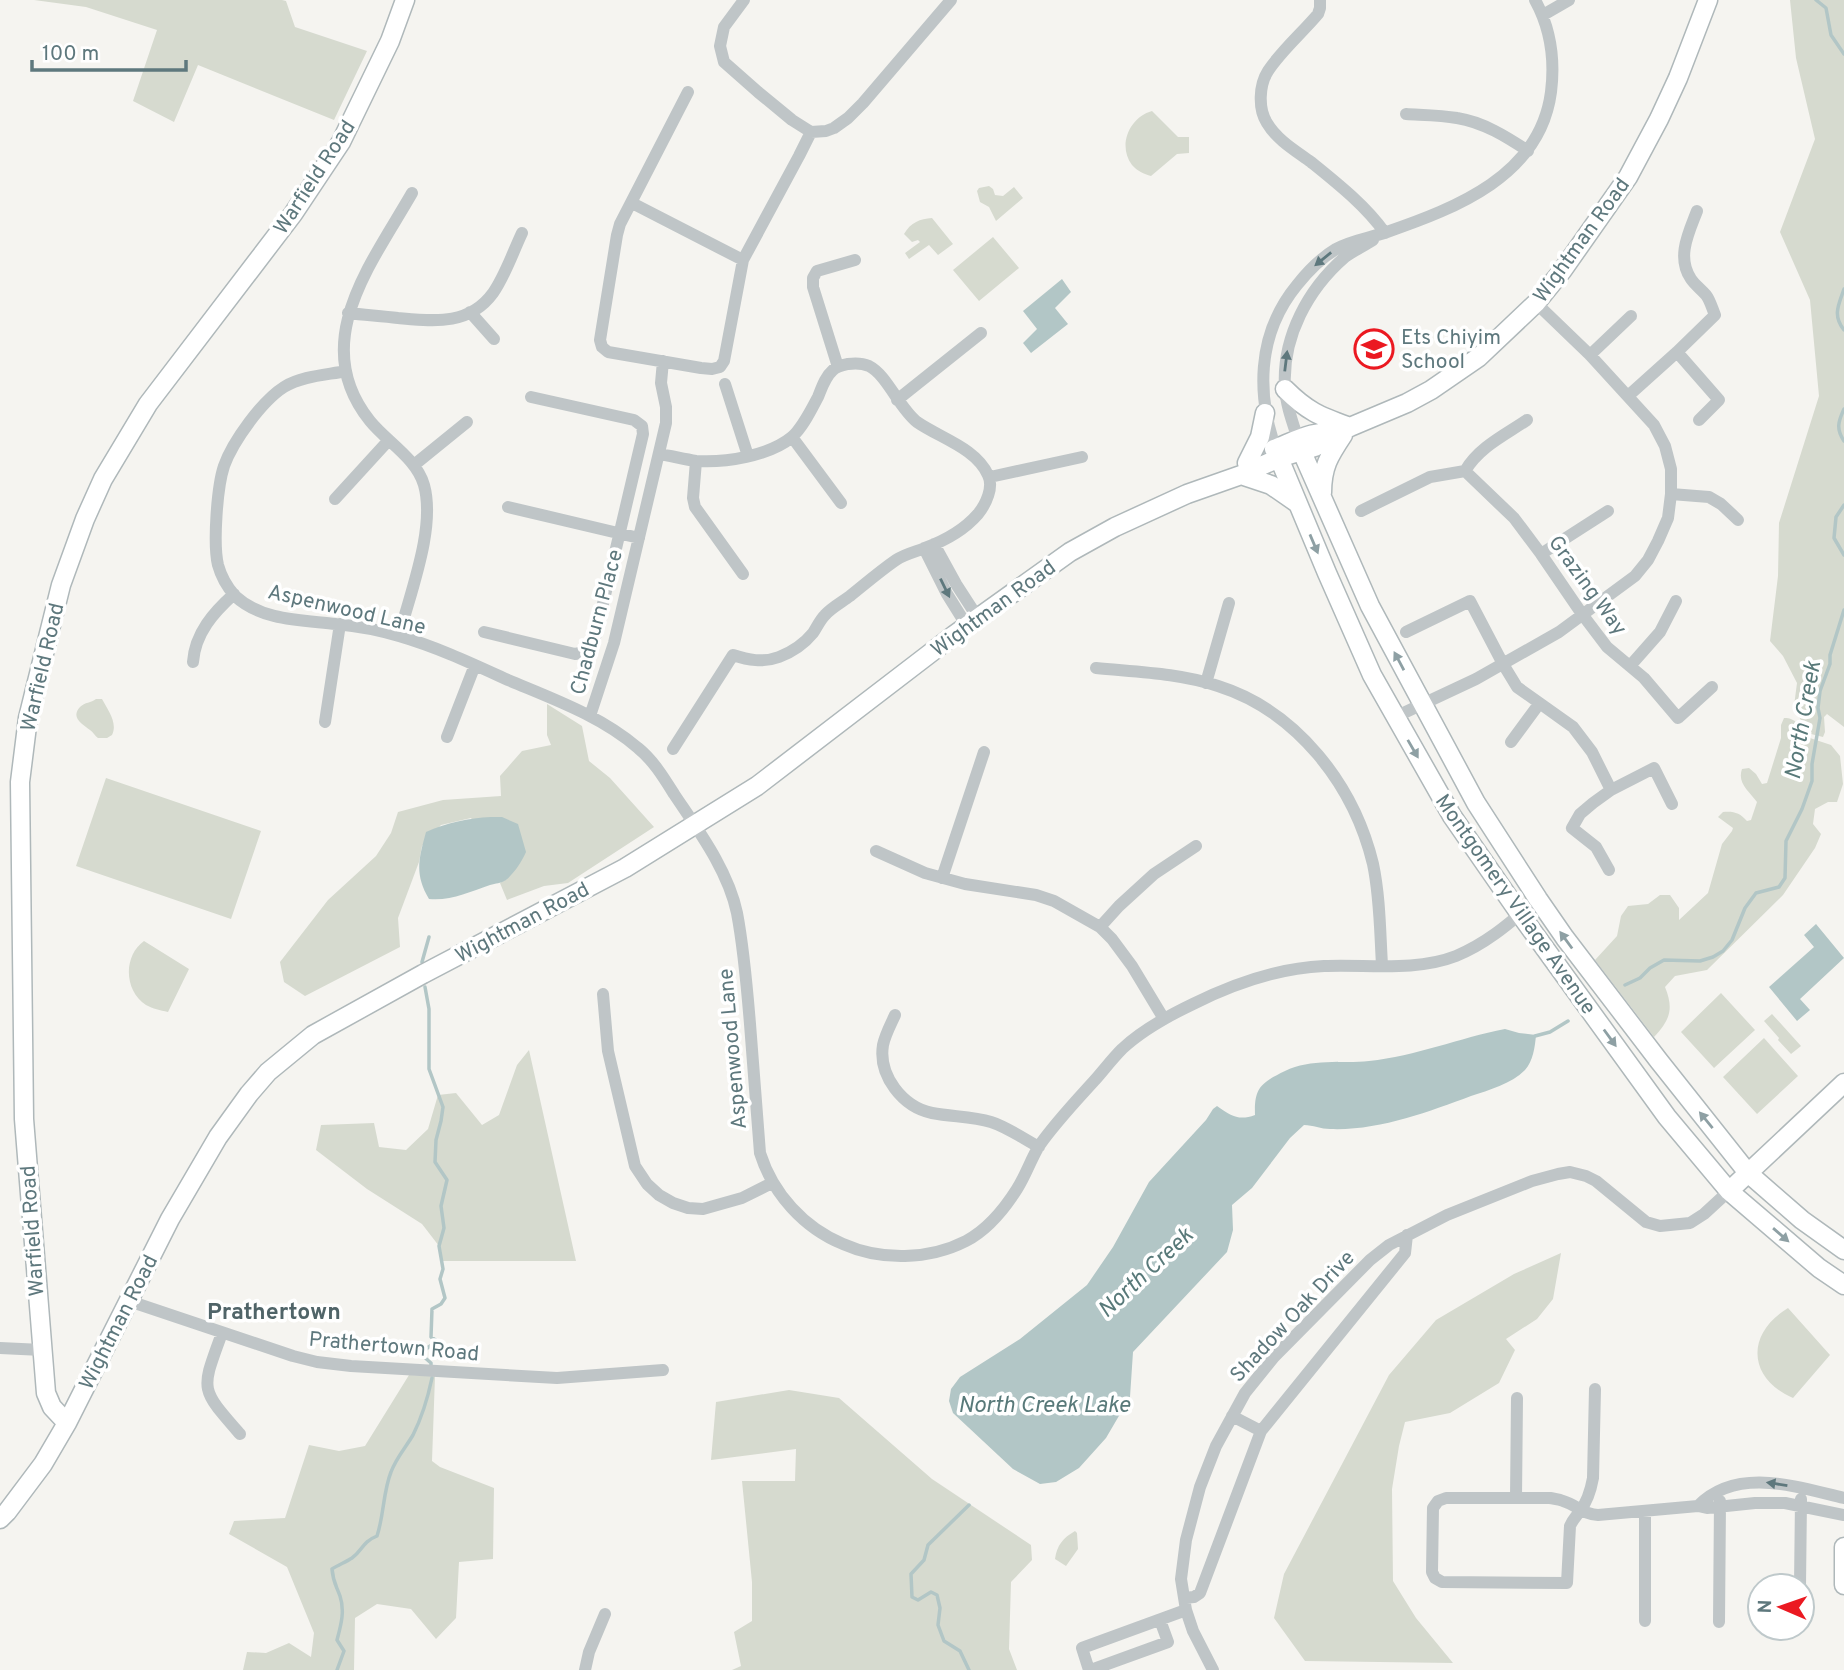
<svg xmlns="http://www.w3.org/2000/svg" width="1844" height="1670" font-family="Overpass,sans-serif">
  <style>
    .green { fill: #d6dacf }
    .water { fill: #b2c6c6 }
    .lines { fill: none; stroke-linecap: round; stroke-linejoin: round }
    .stream { stroke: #b2c6c6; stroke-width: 3.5 }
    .secondary-casing { stroke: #afb8ba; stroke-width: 21 }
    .street { stroke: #bfc5c7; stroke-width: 12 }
    .secondary { stroke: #fff; stroke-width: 18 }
    .oneway { fill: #5e787d }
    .oneway2 { fill: #8ea0a4 }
    .labels { text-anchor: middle; stroke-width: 7; stroke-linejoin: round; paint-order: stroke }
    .street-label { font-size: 21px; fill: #5e787d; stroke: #fff }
    .poi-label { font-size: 21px; fill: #5e787d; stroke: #fff; text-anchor: start }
    .water-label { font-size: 23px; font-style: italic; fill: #587979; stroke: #fff }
    .neighbourhood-label { font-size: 23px; font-weight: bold; fill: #506468; stroke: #fff }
  </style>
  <rect width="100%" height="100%" fill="#f5f4f0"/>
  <path class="green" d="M 34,0 L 282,0 L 286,1 L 295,27 L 367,51 L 334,120 L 198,65 L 174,122 L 133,101 L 157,30 L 86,7 Z
    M 1790,0 L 1844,0 L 1844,727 L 1827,714 L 1824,717 L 1825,732 L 1823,737 L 1807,733 L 1794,706 L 1797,683 L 1783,656 L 1770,641 L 1778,576 L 1779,523 L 1819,396 L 1810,300 L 1780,232 L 1815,139 L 1796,58 Z
    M 1152,111 L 1178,137 L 1189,137 L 1189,153 L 1177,154 L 1151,176 C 1144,174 1137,171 1132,165 C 1117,145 1130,117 1152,111 Z
    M 989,186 L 993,189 L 995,195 L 1003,196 L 1014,187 L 1023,198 L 996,221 L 989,207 L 980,202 L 977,191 L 979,188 Z
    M 932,218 L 953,244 L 938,255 L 929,245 L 909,259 L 905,253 L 920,242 L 918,240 L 912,242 L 904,234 C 911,222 920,219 932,218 Z
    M 993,237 L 1019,268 L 979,301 L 953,270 Z
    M 96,699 L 102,699 C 108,710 118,723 112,735 L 107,738 L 98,738 C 95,736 93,732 90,730 C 83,724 70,718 80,707 C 85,702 91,703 96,699 Z
    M 547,704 L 582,726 L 589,761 L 610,778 L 654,827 L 568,883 L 544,886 L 507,900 L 500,883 L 507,879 L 471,818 L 441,825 L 422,846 L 419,862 L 398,918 L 400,947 L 305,996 L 284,982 L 280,962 L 328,900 L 376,856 L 391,833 L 398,812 L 443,800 L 501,796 L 500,776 L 522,751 L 551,745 L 547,735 Z
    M 1784,718 C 1797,718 1799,726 1804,736 L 1831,745 L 1840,756 L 1843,784 L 1837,802 L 1828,802 L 1815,809 L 1813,824 L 1821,834 L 1815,848 L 1783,895 L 1707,970 L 1675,976 L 1665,987 C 1674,1009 1670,1020 1654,1037 L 1595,960 L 1617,936 L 1621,916 L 1628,906 L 1648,904 L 1660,895 L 1670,895 L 1679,908 L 1679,920 L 1708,893 L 1722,844 L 1732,831 L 1733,828 L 1718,817 L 1723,812 C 1734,811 1740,813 1747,821 L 1751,820 L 1757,802 C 1749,791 1737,783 1742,769 L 1749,768 L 1756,774 L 1762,784 L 1767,783 L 1781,738 L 1781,725 Z
    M 106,778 L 261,831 L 231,919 L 76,866 Z
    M 144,941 L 189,969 L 168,1012 C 160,1010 153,1009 146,1005 C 124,991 123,956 144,941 Z
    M 1721,993 L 1755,1030 L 1714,1068 L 1681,1032 Z
    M 1772,1014 L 1801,1046 L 1791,1054 L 1778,1040 L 1779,1038 L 1764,1021 Z
    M 1764,1038 L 1798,1076 L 1757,1114 L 1723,1077 Z
    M 529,1050 L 576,1261 L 441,1261 L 439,1246 L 422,1224 L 367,1189 L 316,1150 L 321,1125 L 374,1123 L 379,1147 L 406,1150 L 428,1129 L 438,1095 L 456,1093 L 482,1125 L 499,1115 L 517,1065 Z
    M 1561,1253 L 1553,1299 L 1537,1319 L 1506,1339 L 1515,1350 L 1499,1383 L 1450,1413 L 1405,1422 L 1399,1446 L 1392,1489 L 1393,1581 L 1416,1618 L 1453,1663 L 1305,1661 L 1274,1618 L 1284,1574 L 1389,1375 L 1436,1320 L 1514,1274 Z
    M 1788,1308 L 1830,1355 L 1793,1398 C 1747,1378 1746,1333 1788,1308 Z
    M 409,1375 L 435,1376 L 432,1461 L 440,1467 L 494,1488 L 493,1559 L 459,1562 L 456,1618 L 436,1639 L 411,1609 L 377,1604 L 355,1618 L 354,1670 L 243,1670 L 247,1652 L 266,1653 L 289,1643 L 311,1657 L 314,1633 L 287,1567 L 229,1534 L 234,1521 L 285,1518 L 309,1445 L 339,1451 L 365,1446 Z
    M 789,1390 L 839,1398 L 932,1479 L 1031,1545 L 1032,1560 L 1011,1582 L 1009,1649 L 1017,1670 L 732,1670 L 741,1666 L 734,1632 L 752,1621 L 752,1582 L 742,1481 L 795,1481 L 796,1449 L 711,1460 L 716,1402 Z
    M 1075,1531 L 1077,1533 L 1078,1549 L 1066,1566 L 1055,1559 C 1057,1545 1063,1538 1075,1531 Z"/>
  <path class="water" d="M 1062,279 L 1071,292 L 1055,308 L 1068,324 L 1031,353 L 1023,343 L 1037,329 L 1023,311 Z
    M 491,817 L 502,817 L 518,824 L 526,852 C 521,863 515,872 506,880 C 500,884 496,883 490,885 C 469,892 451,901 429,899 C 414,874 419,858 426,832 C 446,823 469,818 491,817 Z
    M 1816,924 L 1844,958 L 1800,999 L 1810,1010 L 1797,1021 L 1769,987 L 1814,947 L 1804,935 Z
    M 1505,1029 L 1519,1033 L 1536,1035 C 1535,1047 1533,1061 1525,1070 C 1511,1084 1489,1090 1471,1096 C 1428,1112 1378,1131 1330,1129 C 1321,1129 1313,1125 1304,1125 L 1290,1138 L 1252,1188 L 1232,1205 L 1233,1230 L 1227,1252 L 1133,1352 L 1130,1397 L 1106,1438 L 1079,1468 L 1056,1482 L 1040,1484 L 1013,1469 L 953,1413 L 949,1401 L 951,1389 L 960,1377 L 1020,1339 L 1087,1285 L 1113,1247 L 1149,1182 L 1206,1120 L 1213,1109 L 1217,1106 C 1231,1116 1239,1121 1255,1115 C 1254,1089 1260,1083 1285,1071 C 1311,1058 1342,1064 1369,1061 C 1416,1056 1459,1038 1505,1029 Z"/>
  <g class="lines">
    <path class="stream" d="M 1816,0 L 1826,8 L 1831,35 L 1844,54
      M 1844,289 C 1839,304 1832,315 1844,330
      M 1844,409 C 1838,422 1836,429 1844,441
      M 1844,505 L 1836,517 L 1834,538 L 1844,555
      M 422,962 L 429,937
      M 1625,985 L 1640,978 L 1650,968 L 1664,960 L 1700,961 L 1713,957 L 1723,951 L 1732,940 L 1745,908 L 1756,893 L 1779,887 L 1785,878 L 1786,841 L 1802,809 L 1812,781 L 1812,764 L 1820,718 L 1818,708 L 1820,691 L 1830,664 L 1830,655 L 1844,610
      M 425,987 L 429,1009 L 429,1069 L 443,1107 L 441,1121 L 436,1140 L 435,1162 L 447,1180 L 441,1206 L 444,1228 L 439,1246 L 443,1269 L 440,1279 L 445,1298 L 441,1304 L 432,1309 L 431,1337 L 437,1341 L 426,1349 L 423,1356 L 431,1363 L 431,1367
      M 1535,1036 L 1550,1032 L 1568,1021
      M 969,1505 L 928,1545 L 924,1560 L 911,1574 L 912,1597 L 918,1600 L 931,1592 L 937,1595 L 940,1608 L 938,1625 L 944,1641 L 960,1651 L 969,1670
      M 337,1670 L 344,1651 L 337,1640 C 341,1625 345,1611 340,1596 C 336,1585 333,1582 332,1569 C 338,1565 346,1562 352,1558 C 363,1550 362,1542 377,1536 C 384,1515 383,1492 391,1472 C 396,1458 406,1447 413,1435 C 422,1417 428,1397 432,1378"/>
    <g class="secondary-casing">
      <path id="secondary" d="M 1285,389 C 1308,412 1320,416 1350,427
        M 1274,449 C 1295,441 1315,429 1338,433
        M 1302,452 L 1370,606 L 1476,803 L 1538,899 L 1565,938 L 1659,1061 L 1748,1173 L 1802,1220 L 1844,1250
        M 1279,458 L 1327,573 L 1372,675 L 1452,816 L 1520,914 L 1667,1117 L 1729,1191 L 1819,1268 L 1844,1285
        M 1247,463 L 1260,437 L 1265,413
        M 1241,475 L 1271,485 L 1297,503
        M 1322,493 C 1322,467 1329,456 1343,435
        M 1729,1191 L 1844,1083
        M 67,1423 L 52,1407 L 46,1393 L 24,1119 L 20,782 L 28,718 L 61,585 L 85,519 L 103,479 L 148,404 L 293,214 L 341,142 L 390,41 L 405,0
        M 0,1519 L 7,1512 L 43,1464 L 67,1423 L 170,1219 L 218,1137 L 249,1094 L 268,1072 L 313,1035 L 423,974 L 625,868 L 757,786 L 954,635 L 1070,552 L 1115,527 L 1187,494 L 1241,475 L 1279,458 L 1315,447 L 1350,427 L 1407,403 L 1431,390 L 1479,357 L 1536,303 L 1562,271 L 1628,177 L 1659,119 L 1678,78 L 1708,0
        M 1844,1547 L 1844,1585"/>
    </g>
    <path class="street" d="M 744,0 L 724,27 L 720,46 L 724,62 L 758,92 L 792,120 L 811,132 L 826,131 L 834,128 L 848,118 L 863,103 L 951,0
      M 1320,0 L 1320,8 L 1318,14 C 1302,33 1281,51 1268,71 C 1259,85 1258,109 1267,123 C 1277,140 1296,151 1311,162 C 1337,183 1366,206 1385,233
      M 1543,15 L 1569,0
      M 688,92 L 620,224 L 617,235 L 600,340 L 602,347 L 608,352 L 701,368 L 712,369 L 720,367 L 724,361 L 743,260 L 799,156 L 811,132
      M 1406,114 C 1423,115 1441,115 1457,118 C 1483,122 1507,137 1528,151
      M 632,203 L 743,260
      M 470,312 L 494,339
      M 348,313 C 365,315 381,316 398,318 C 433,321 469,326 493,293 C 505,276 513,252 522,233
      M 1677,352 L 1719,400 L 1699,420
      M 1590,355 L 1631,316
      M 838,367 L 813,287 L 813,278 L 817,271 L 855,260
      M 346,371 C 326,375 302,376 284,387 C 262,401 233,441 224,466 C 217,487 213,544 218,565 C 221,576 228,588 235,596 C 262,621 302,620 336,624 C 357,626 379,630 399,636 C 437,647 473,664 508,680 C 553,699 601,716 638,748 C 653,760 664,778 674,794 C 698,830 728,870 737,913 C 744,950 747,987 750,1024 C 753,1067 757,1110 760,1153 C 773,1194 804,1228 843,1244 C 881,1261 929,1260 966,1241 C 987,1230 1005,1208 1017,1189 C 1026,1175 1031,1159 1039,1146 C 1055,1123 1075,1102 1094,1081 C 1103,1071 1112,1059 1122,1049 C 1140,1032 1170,1015 1193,1004 C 1233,984 1279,968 1324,966 C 1367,964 1415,972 1456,956 C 1488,943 1512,921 1538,899
      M 725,384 L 748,456
      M 1628,396 L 1677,352 L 1715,315 C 1712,308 1710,300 1706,295 C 1701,289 1695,285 1691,279 C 1676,257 1689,232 1697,211
      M 897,400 L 981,333
      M 792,437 L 841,503
      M 1300,445 C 1294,426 1286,407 1285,387 C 1282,337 1308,289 1345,257 C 1353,251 1364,246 1373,240
      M 659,454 C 671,456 684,459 696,461 C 725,463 769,456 792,437 C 803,427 811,410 818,397 C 822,387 825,377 833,370 C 837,366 843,365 848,364 C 855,363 862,363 869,366 C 887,375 899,408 917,422 C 940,438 976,448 988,475 C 994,487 986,504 978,514 C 965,529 944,541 925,548 C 915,552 905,554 896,560 C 880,571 865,584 850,596 C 842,602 831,608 825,615 C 820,620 817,627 813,633 C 804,644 792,652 779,657 C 763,663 748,660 733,655 L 673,749
      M 1278,455 C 1256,397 1256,335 1297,285 C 1308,271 1321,258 1336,249 C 1352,240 1370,238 1387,232 C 1456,208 1540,176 1551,92 C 1555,60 1551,29 1535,0
      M 696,461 L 693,498 L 695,507 L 743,574
      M 414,465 L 467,422
      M 1465,471 L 1514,518 L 1541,554 L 1582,614 L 1607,647 L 1644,678 L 1678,718 L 1712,687
      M 1465,471 C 1479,447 1505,435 1527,420
      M 990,477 L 1082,457
      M 1671,494 L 1709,497 L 1721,504 L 1738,520
      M 335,499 L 388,441
      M 508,507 L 639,538
      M 1361,511 L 1430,477 L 1465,471
      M 934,544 L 956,584 L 978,618
      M 924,548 L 947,594 L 967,626
      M 1541,554 L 1608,511
      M 484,632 L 575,654 L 585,652 L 593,646 L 643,434 L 642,426 L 634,420 L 531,397
      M 1406,632 L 1470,601 L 1503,664 L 1517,687 L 1573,727 L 1592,752 L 1611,790
      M 399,636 C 410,593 436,528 424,485 C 416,458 387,442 370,421 C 307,343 372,263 412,193
      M 193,662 C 195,633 214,612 234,594
      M 1630,666 L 1660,632 L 1676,601
      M 1096,668 C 1136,672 1179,673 1218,686 C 1297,711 1354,785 1373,864 C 1380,897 1380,932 1382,965
      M 1206,683 L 1229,603
      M 590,716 L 614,643 L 666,423 L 666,407 L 661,383 L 663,361
      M 1395,717 L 1476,679 L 1559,632 L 1635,576 L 1648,560 L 1658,541 L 1668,518 L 1671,494 L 1671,469 L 1665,446 L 1654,425 L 1590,355 L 1536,303
      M 325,722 L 340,624
      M 447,737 L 475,665
      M 1511,742 L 1539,704
      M 876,851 L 925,873 L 965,884 L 1036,895 L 1054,901 L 1100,927 L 1112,939 L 1132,966 L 1164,1019
      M 1609,870 L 1596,847 L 1572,828 L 1580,814 L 1593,803 L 1611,790 L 1654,768 L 1672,804
      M 942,878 L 984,752
      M 1100,927 L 1119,906 L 1154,874 L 1196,846
      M 603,994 L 608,1051 L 635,1166 L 647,1184 L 659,1195 L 673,1203 L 688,1208 L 703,1209 L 742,1198 L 772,1183
      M 895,1015 C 891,1024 885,1035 883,1045 C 878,1076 903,1107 932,1113 C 952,1117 972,1116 991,1122 C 1007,1127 1024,1139 1039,1147
      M 129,1301 L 293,1356 L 317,1362 L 351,1366 L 557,1378 L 663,1370
      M 222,1333 C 201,1391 199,1387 240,1434
      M 0,1348 L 42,1350
      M 1595,1389 L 1593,1478 C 1591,1489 1587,1502 1580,1511 C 1576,1517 1573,1519 1570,1526 L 1567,1583 L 1442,1582 L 1435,1578 L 1432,1572 L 1433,1508 L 1438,1501 L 1446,1498 L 1550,1498 C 1555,1499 1559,1499 1563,1501 C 1577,1505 1582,1514 1598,1515 L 1698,1506 L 1707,1508 L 1755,1503 L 1785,1503 L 1844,1515
      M 1232,1416 L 1261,1431
      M 1516,1498 L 1517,1398
      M 1698,1506 C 1737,1466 1797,1487 1844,1498
      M 1800,1586 L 1801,1499
      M 1184,1598 L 1194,1597 L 1200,1593 L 1261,1431 L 1405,1253 L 1407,1235
      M 1645,1621 L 1645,1511
      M 1719,1622 L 1720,1501
      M 585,1670 L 589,1652 L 605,1614
      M 1089,1670 L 1082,1648 L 1186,1610
      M 1091,1670 L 1168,1642 L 1160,1620
      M 1213,1670 L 1193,1631 L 1186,1610 L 1181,1579 L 1186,1540 L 1200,1487 L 1216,1446 L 1245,1393 L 1274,1357 L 1370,1260 L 1389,1245 L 1447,1215 L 1532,1181 L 1558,1174 L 1570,1172 L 1586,1176 L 1596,1181 L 1646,1222 L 1660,1226 L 1690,1223 L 1704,1214 L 1729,1191"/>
    <use href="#secondary" class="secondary"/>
  </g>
  <defs><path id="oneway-solid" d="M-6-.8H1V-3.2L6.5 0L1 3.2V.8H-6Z" transform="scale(1.75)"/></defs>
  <g class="oneway">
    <use href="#oneway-solid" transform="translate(1323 259) rotate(141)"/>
    <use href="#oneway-solid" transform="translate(1286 361) rotate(-83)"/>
    <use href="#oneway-solid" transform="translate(945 588) rotate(64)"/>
    <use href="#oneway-solid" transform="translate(1777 1484) rotate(-171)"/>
  </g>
  <g class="oneway2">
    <use href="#oneway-solid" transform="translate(1314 544) rotate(67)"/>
    <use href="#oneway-solid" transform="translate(1399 661) rotate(-118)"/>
    <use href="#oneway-solid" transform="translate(1413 749) rotate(60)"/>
    <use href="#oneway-solid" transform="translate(1566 940) rotate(-126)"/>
    <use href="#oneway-solid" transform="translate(1610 1038) rotate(54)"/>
    <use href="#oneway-solid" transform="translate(1706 1120) rotate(-129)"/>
    <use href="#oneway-solid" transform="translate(1781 1235) rotate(41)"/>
  </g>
  <defs>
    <g id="school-ring" transform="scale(2.0125)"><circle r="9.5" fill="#fff" stroke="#eb1921" stroke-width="1.5"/><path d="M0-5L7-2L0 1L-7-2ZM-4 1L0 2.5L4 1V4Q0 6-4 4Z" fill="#eb1921"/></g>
  </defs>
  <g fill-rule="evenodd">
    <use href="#school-ring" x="1374" y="349"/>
  </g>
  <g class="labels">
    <g class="street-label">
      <text transform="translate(314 177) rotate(-57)" y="7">Warfield Road</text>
      <text transform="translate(1581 240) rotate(-54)" y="7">Wightman Road</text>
      <text transform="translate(1588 585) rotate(54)" y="7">Grazing Way</text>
      <text transform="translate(993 608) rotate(-36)" y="7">Wightman Road</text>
      <text transform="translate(347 609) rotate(13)" y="7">Aspenwood Lane</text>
      <text transform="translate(596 622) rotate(-75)" y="7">Chadburn Place</text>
      <text transform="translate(42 667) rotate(-77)" y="7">Warfield Road</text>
      <text transform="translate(1516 904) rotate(55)" y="7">Montgomery Village Avenue</text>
      <text transform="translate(522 922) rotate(-28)" y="7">Wightman Road</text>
      <text transform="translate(732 1049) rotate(-95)" y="7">Aspenwood Lane</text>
      <text transform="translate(32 1231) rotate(-94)" y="7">Warfield Road</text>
      <text transform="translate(1292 1316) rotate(-47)" y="7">Shadow Oak Drive</text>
      <text transform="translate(118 1322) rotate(-63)" y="7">Wightman Road</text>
      <text transform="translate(394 1346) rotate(5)" y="7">Prathertown Road</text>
    </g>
    <g class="poi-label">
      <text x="1401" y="344">Ets Chiyim<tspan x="1401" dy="24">School</tspan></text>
    </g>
    <g class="water-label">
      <text transform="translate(1802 720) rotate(-80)" y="8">North Creek</text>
      <text transform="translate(1145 1272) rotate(-43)" y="8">North Creek</text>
      <text x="1044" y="1412">North Creek Lake</text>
    </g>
    <g class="neighbourhood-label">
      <text x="274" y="1319">Prathertown</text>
    </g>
  </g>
  <g transform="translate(1781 1607) rotate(272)"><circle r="33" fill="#ffffff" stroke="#bfc9cb" stroke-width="2"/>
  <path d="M0-5L12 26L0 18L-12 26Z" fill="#eb1921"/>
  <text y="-10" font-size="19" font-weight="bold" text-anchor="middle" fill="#5e787d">N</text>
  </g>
  <path d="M32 60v10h154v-10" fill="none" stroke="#5e787d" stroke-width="3.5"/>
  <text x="42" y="60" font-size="21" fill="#5e787d" stroke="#ffffff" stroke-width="5" paint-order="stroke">100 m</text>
</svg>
